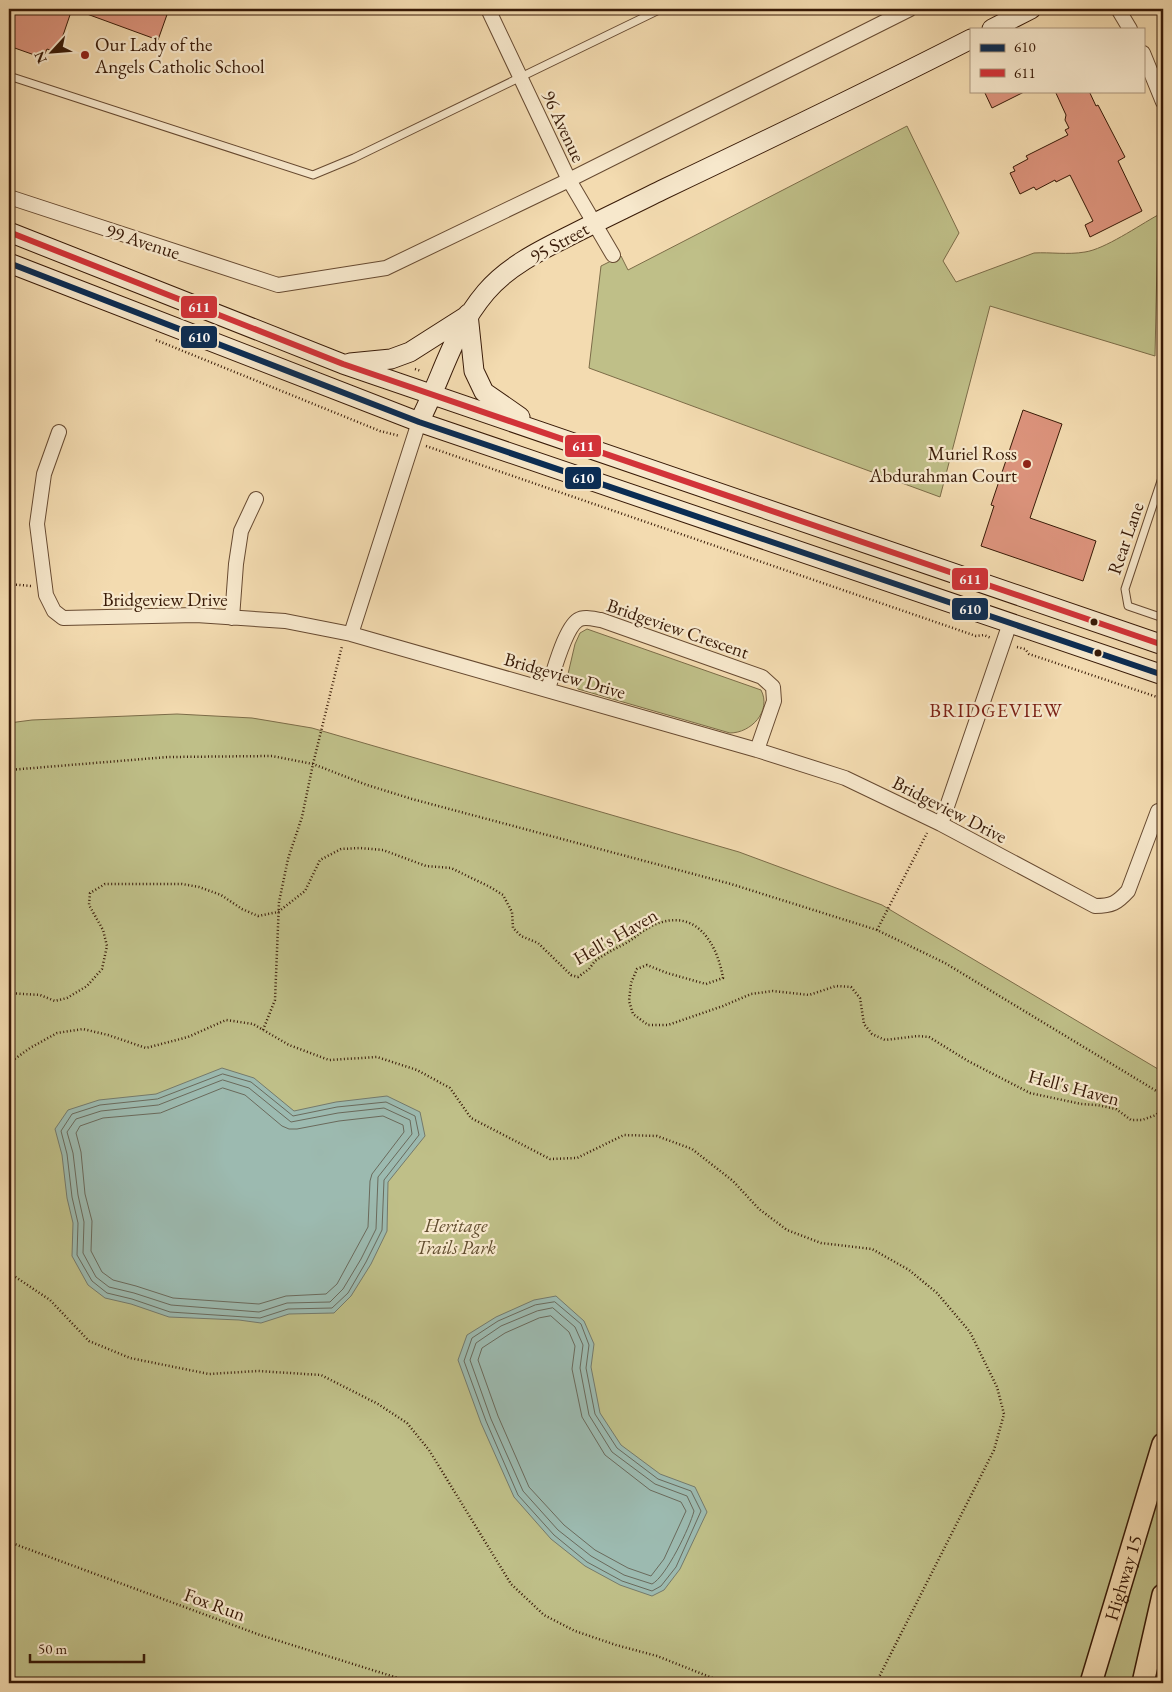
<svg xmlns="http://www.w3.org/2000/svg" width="1172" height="1692" font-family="'EB Garamond',serif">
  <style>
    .green { fill: #bfbf88; stroke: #7c6c48 }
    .water { fill: #9cbab0; stroke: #747a6c }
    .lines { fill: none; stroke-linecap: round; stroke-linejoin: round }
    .shore { stroke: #6a6a5c; stroke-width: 1 }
    .building { fill: #dd947d; stroke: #381a07 }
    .lane-casing { stroke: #674a31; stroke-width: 9 }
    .street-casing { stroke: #674a31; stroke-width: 16 }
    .secondary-casing { stroke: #381a07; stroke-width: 21 }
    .primary-casing { stroke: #381a07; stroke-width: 24 }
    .path { stroke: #381a07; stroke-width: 2.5; stroke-dasharray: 1 2.5; stroke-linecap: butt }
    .lane { stroke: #f7e8cc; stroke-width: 7 }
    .street { stroke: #f7e8cc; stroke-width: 14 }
    .secondary { stroke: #f7e8cc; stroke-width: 19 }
    .primary { stroke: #f3dbb0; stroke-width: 21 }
    .bus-1-casing { stroke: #f7e8cc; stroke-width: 10 }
    .bus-2-casing { stroke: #f7e8cc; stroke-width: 10 }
    .bus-1 { stroke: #0a2c53; stroke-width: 6 }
    .bus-2 { stroke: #d23339; stroke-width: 6 }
    .poi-dot { fill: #8f2418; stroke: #f7e8cc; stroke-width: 2 }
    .bus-dot { fill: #381a07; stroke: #f7e8cc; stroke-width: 2 }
    .labels { text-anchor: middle; stroke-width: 4.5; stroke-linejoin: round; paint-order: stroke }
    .poi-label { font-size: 19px; fill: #381a07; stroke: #f7e8cc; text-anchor: start }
    .street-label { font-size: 19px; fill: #381a07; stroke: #f7e8cc }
    .park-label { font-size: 19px; font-style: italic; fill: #604c2e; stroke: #f7e8cc }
    .neighbourhood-label { font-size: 20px; letter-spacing: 1px; fill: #7a1f14; stroke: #f7e8cc }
    .line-badge { stroke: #f7e8cc; stroke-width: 2 }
    .badge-label { font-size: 14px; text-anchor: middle; font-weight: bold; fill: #fff }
  </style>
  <rect width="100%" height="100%" fill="#f3dbb0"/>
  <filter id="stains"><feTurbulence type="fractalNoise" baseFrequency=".004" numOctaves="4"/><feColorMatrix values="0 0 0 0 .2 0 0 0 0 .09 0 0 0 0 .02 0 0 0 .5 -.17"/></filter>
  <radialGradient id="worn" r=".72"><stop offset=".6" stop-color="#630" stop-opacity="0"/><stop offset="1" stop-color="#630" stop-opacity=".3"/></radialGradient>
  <path class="green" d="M 907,126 L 959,233 L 943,261 L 956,282 L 1034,253 C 1051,252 1067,255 1085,252 C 1105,249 1138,226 1158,215 L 1155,356 L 990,306 L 940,497 L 589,368 L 601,266 L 621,256 L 628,270 Z
    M 587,629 L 761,690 C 772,711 751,733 730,733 L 578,689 L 573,683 L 568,674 L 575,644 L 580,633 Z
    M 177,714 L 252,718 L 312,728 L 739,852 L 882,905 L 1163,1072 L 1163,1683 L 9,1683 L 9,723 L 32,720 Z"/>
  <path class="water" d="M 222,1068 L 254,1078 L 294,1111 L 336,1102 L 387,1096 L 420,1112 L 425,1136 L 388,1182 L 387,1231 L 371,1264 L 351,1296 L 334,1313 L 289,1314 L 261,1323 L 239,1320 L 169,1317 L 131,1304 L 105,1298 L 88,1285 L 72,1256 L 73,1223 L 67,1198 L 62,1155 L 55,1129 L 68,1110 L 99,1100 L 156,1094 Z
    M 556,1296 L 584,1321 L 594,1344 L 591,1367 L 600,1413 L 621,1445 L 660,1474 L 695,1487 L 707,1512 L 680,1569 L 664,1590 L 652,1596 L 620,1585 L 585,1566 L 551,1539 L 514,1497 L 481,1423 L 458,1360 L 467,1335 L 496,1317 L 534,1300 Z"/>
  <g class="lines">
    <path class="shore" d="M 223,1074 L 251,1082 L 293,1116 L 337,1107 L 386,1102 L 415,1116 L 419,1135 L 384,1180 L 382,1230 L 366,1262 L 348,1293 L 332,1308 L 288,1309 L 260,1318 L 170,1312 L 132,1299 L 107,1293 L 92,1281 L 77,1255 L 78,1223 L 72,1197 L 67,1154 L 61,1131 L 72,1114 L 100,1105 L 157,1099 Z
      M 223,1080 L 249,1088 L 291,1122 L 338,1113 L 384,1108 L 410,1120 L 412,1134 L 378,1177 L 376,1229 L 361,1259 L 343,1289 L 330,1302 L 287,1303 L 259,1312 L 171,1305 L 134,1293 L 109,1287 L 96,1277 L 83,1253 L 84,1222 L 78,1195 L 73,1153 L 67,1132 L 76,1119 L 101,1111 L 158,1105 Z
      M 223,1088 L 245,1095 L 282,1126 L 289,1129 L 297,1129 L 339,1121 L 383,1116 L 403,1125 L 404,1132 L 372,1174 L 370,1181 L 368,1227 L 337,1284 L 326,1294 L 286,1296 L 259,1304 L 173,1298 L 136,1286 L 113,1280 L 102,1272 L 91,1251 L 92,1221 L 85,1194 L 81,1152 L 76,1133 L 80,1126 L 103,1118 L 160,1113 Z
      M 555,1302 L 581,1324 L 589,1345 L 586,1368 L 595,1414 L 617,1448 L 658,1479 L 691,1491 L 701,1511 L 676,1567 L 661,1586 L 652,1591 L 622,1581 L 587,1562 L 554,1535 L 518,1495 L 486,1421 L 464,1361 L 472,1338 L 498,1321 L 535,1305 Z
      M 553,1308 L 575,1327 L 583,1345 L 580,1368 L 589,1415 L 612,1452 L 655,1484 L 687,1496 L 694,1511 C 690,1527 666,1577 652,1584 L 624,1575 L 591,1556 L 558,1530 L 523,1491 L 491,1419 L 470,1360 L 476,1343 L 501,1326 L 537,1311 Z
      M 551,1316 L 569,1332 L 575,1346 L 572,1369 L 582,1417 L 605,1455 L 650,1490 L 681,1502 L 686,1511 L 664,1559 L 651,1576 L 628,1568 L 595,1550 L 564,1525 L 529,1487 L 498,1416 L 478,1360 L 482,1348 L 505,1333 L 539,1318 Z"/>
  </g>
  <path class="building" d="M 9,9 L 72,9 L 57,53 L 47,49 L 43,58 L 9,46 Z
    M 76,9 L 169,9 L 158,40 L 76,10 Z
    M 984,91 L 1026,91 L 992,108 Z
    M 1055,91 L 1089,91 L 1096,106 L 1098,105 L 1125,157 L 1118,161 L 1142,211 L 1090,237 L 1085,225 L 1093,221 L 1070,175 L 1056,182 L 1055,180 L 1036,190 L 1034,187 L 1020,194 L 1010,173 L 1015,171 L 1013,167 L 1028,159 L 1026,156 L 1068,135 L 1065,130 L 1069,128 L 1065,120 L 1066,115 Z
    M 1023,410 L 1062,424 L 1030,518 L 1096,541 L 1083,581 L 981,546 L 994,506 L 991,505 Z"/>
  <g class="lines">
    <g class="lane-casing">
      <path id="lane" d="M 9,76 L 313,175 L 354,158 L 661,9
        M 1163,475 L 1125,589 L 1128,606 L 1163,618"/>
    </g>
    <g class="street-casing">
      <path id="street" d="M 488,9 L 569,180 L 613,255
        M 1118,9 L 1130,29
        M 1143,53 L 1163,102
        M 9,197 L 278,285 L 386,268 L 569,180 L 910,9
        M 59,432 L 44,474 L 37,524 L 46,595 L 54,611 L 63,618 L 196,615 L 285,621 L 351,634 L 757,750 L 845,778 L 941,824 L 1095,906 C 1112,906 1117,903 1128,891 L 1158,811
        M 232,618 L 236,564 L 241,531 L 256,499
        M 351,634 L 419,422
        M 548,689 C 553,673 565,628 578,620 C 584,616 594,619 601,620 L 762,677 L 773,687 L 774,701 L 757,750
        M 941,824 L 1010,623"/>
    </g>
    <g class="secondary-casing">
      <path id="secondary" d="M 992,29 L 1031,9
        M 9,232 L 343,364 L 1163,645
        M 9,263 L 419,422 L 1163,675
        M 468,314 L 474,371 L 484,392 L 520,417
        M 350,363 L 391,359 L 410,352 L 465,317
        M 419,422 C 443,376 452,332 486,292 C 507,267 539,251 567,237 C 598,221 630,206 662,190 C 765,141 869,91 971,39"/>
    </g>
    <g class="primary-casing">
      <g id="primary">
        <path id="s1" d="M 1091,1683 L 1163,1444"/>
        <path d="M 1143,1683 L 1163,1595"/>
      </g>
    </g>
    <path class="path" d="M 156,340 L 380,431 L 400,436
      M 415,369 L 421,371
      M 426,446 L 976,636 L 984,635 L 991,638
      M 9,584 L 31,586
      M 1017,647 L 1025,649 L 1029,654 L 1163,699
      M 9,770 L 168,757 L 272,756 L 313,764 L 367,785 L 412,799 L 731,884 L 877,930 L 945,963 L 1163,1095
      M 877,930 L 927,833
      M 9,993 L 40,995 L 55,1001 L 67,998 L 87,986 L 102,969 L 107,946 L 103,930 L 89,905 L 90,893 L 105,884 L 182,884 L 199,887 L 221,895 L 242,909 L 258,916 L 278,912 L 305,891 L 320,860 L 341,849 L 360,848 L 383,850 L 426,866 L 451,868 L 490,887 L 503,895 L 512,912 L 513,928 L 521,936 L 538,943 L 571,975 L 578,977 L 589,969 L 595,961 C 606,953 617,948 628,942 C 637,936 645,929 654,925 C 695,907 717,942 723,978 L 706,984 L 667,973 L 647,965 L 637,969 L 631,983 L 629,1001 L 633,1014 L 648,1025 L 668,1025 L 723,1006 L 751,994 L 773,991 L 809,995 L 836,986 L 851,987 L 860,998 L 864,1024 L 872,1034 L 885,1040 L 918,1036 L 929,1037 L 968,1061 L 1030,1093 L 1081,1104 L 1097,1105 L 1116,1109 L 1131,1120 L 1142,1120 L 1156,1115 L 1163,1108
      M 263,1030 L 275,1000 L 279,902 L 288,859 L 302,817 L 313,764 L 342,646
      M 9,1063 L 30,1048 L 57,1033 L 83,1029 L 108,1035 L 146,1048 L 188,1037 L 226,1020 L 253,1024 L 289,1045 L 329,1060 L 377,1057 L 417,1070 L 450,1088 L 471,1118 L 550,1159 L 577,1158 L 624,1135 L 657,1136 L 692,1149 L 733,1181 L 759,1209 L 787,1230 L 821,1243 L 872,1249 L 909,1270 L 937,1293 L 970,1332 L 997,1387 L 1004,1414 L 994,1450 L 876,1683
      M 9,1274 L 14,1276 L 50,1300 L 89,1341 L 130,1358 L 209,1374 L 258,1371 L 321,1375 L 378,1404 L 407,1423 L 429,1450 L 511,1584 L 544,1615 L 575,1631 L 616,1645 L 657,1656 L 725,1683
      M 9,1542 L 260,1635 L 414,1683"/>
    <use href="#lane" class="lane"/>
    <use href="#street" class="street"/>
    <use href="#secondary" class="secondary"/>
    <use href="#primary" class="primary"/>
    <g class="bus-1-casing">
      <path id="bus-1" d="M 9,263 L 419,422 L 1163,675"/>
    </g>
    <g class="bus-2-casing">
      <path id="bus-2" d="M 9,232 L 343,364 L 1163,645"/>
    </g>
    <use href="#bus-1" class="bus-1"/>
    <use href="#bus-2" class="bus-2"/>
  </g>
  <g class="poi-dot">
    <circle cx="85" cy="55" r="5"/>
    <circle cx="1027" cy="464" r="5"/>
  </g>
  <g class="bus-dot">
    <circle cx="1094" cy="622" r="4.5"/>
    <circle cx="1098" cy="653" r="4.5"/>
  </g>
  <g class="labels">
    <g class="poi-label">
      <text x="95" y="51">Our Lady of the<tspan x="95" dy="22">Angels Catholic School</tspan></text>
      <text x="1017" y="460" text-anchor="end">Muriel Ross<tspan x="1017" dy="22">Abdurahman Court</tspan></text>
    </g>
    <g class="street-label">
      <text transform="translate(564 126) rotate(65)" y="7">96 Avenue</text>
      <text transform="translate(143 241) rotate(18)" y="7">99 Avenue</text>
      <text transform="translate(559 242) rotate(-29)" y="7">95 Street</text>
      <text transform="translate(1125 538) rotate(-71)" y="7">Rear Lane</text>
      <text x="165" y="606">Bridgeview Drive</text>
      <text transform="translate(678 628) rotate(19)" y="7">Bridgeview Crescent</text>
      <text transform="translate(565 675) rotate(16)" y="7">Bridgeview Drive</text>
      <text transform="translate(950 809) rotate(27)" y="7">Bridgeview Drive</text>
      <text transform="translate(615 936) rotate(-30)" y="7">Hell's Haven</text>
      <text transform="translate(1074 1087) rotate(15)" y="7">Hell's Haven</text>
      <text dy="7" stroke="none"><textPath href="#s1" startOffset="110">Highway 15</textPath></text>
      <text transform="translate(215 1604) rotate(20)" y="7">Fox Run</text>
    </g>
    <g class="park-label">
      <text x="456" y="1232">Heritage<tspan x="456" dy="22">Trails Park</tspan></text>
    </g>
    <g class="neighbourhood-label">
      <text x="996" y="717">BRIDGEVIEW</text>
    </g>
  </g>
  <g class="line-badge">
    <rect x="180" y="295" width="38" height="24" rx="5" fill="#d23339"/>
    <rect x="180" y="325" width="38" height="24" rx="5" fill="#0a2c53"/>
    <rect x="564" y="434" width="38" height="24" rx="5" fill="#d23339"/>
    <rect x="564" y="466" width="38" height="24" rx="5" fill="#0a2c53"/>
    <rect x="951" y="567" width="38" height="24" rx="5" fill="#d23339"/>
    <rect x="951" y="597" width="38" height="24" rx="5" fill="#0a2c53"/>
  </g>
  <g class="badge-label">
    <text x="199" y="312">611</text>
    <text x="199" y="342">610</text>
    <text x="583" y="451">611</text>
    <text x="583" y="483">610</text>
    <text x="970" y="584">611</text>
    <text x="970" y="614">610</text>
  </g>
  <rect width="1172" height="1692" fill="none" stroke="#f3dbb0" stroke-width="30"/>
  <rect x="10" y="10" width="1152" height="1672" fill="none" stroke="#381a07" stroke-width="2.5"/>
  <rect x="15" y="15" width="1142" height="1662" fill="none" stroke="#381a07"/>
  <rect x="970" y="28" width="175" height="65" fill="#f7e8cc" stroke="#ab967d"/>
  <rect x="980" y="44" width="25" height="8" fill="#0a2c53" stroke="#ab967d"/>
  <text x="1014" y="52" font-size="15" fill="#381a07">610</text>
  <rect x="980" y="69" width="25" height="8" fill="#d23339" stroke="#ab967d"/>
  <text x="1014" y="78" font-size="15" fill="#381a07">611</text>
  <g transform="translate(52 52) rotate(244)" stroke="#f7e8cc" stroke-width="4" paint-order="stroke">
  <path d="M0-4L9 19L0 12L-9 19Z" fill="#381a07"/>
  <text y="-8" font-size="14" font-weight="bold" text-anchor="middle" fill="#381a07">N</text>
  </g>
  <path d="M30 1654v8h114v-8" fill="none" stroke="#381a07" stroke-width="2.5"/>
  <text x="38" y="1654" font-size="15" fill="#381a07" stroke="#f7e8cc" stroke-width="4" paint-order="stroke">50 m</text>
  <rect width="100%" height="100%" filter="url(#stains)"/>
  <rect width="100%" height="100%" fill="url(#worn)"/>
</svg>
